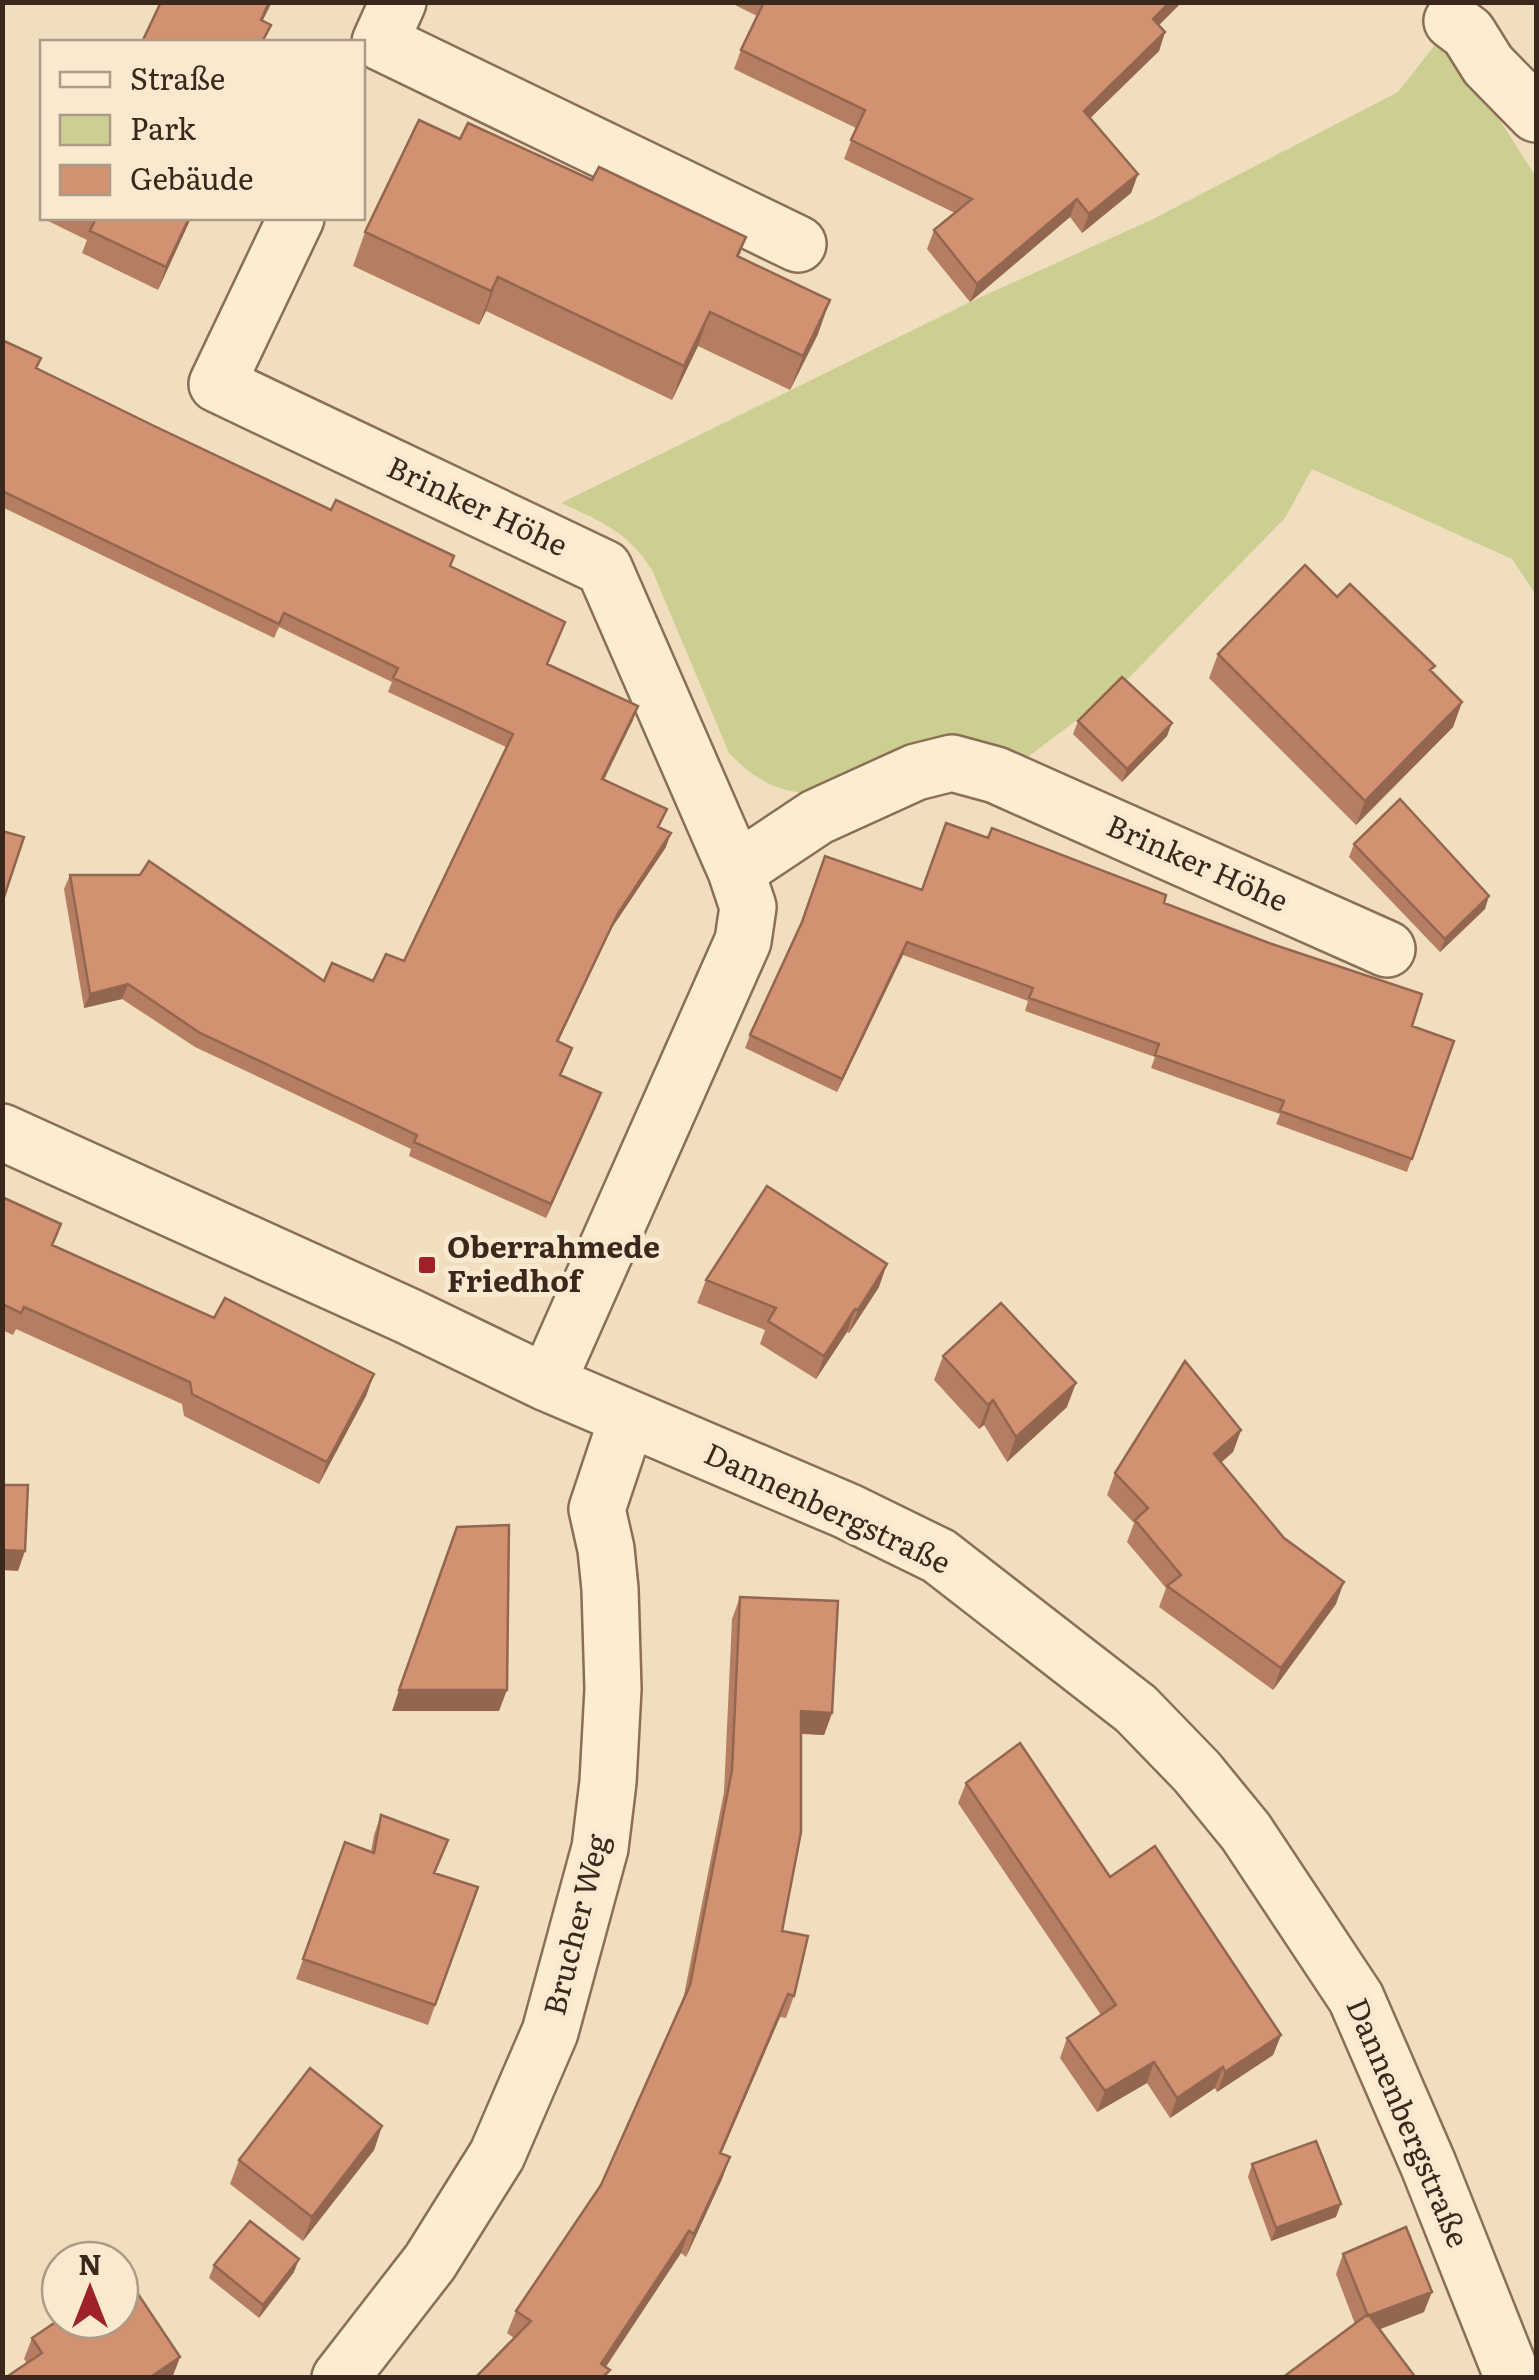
<svg xmlns="http://www.w3.org/2000/svg" width="1539" height="2380" font-family="Literata,serif">
  <style>
    .green { fill: #cdcf92 }
    .lines { fill: none; stroke-linecap: round; stroke-linejoin: round }
    .minor-casing { stroke: #8b6e56; stroke-width: 60 }
    .minor { stroke: #fbecd2; stroke-width: 55 }
    .wall { fill: #b57e62 }
    .shaded-wall { fill: #936650 }
    .building { fill: #d29272; stroke: #936650; stroke-width: 2.5 }
    .poi-dot { fill: #9e222c; stroke: #f8e9cf; stroke-width: 4 }
    .labels { text-anchor: middle; stroke-width: 10; stroke-linejoin: round; paint-order: stroke }
    .street-label { font-size: 30px; fill: #39281b; stroke: #f8e9cf }
    .poi-label { font-size: 30px; font-weight: bold; fill: #39281b; stroke: #f8e9cf; text-anchor: start }
  </style>
  <rect width="100%" height="100%" fill="#f1debf"/>
  <path class="green" d="M 1438,41 L 1470,73 L 1536,177 L 1536,595 L 1512,559 L 1312,469 L 1285,518 L 1117,690 L 1021,762 L 802,793 C 771,789 751,776 729,753 L 652,570 C 627,531 602,522 561,503 L 970,302 L 1153,219 L 1398,92 Z"/>
  <g class="lines">
    <g class="minor-casing">
      <path id="minor" d="M 398,2 L 380,42 L 798,244
        M 1452,21 L 1468,33 L 1488,65 L 1536,114
        M 296,218 L 217,384 L 604,568 L 736,871 L 748,907 L 743,941 L 547,1383
        M 736,871 L 817,817 L 916,772 L 952,763 L 996,775 L 1387,949
        M 2,1132 L 408,1316 L 547,1383 L 847,1511 L 939,1556 L 1136,1709 L 1197,1772 L 1246,1832 L 1356,1998 L 1428,2164 L 1513,2378
        M 340,2378 L 430,2262 L 497,2155 L 550,2032 L 600,1848 L 608,1782 L 613,1689 L 610,1589 L 606,1549 L 597,1509 L 627,1419"/>
    </g>
    <use href="#minor" class="minor"/>
  </g>
  <path class="wall" d="M 729,2 L 1182,2 L 1159,25 L 1165,32 L 1159,51 L 1090,118 L 1138,174 L 1131,193 L 1082,233 L 1070,217 L 970,302 L 927,249 L 934,230 L 955,213 L 844,159 L 856,128 L 734,69 L 741,50 L 757,16 Z
    M 460,139 L 592,180 L 746,237 L 739,257 L 818,334 L 790,390 L 698,346 L 672,400 L 486,311 L 479,325 L 353,266 L 365,232 Z
    M 49,218 L 191,218 L 158,290 L 82,253 L 87,240 L 48,221 Z
    M 2,340 L 37,369 L 565,622 L 548,664 L 633,720 L 604,780 L 660,828 L 666,847 L 611,929 L 558,1041 L 572,1048 L 561,1075 L 601,1093 L 546,1218 L 409,1156 L 411,1149 L 195,1047 L 122,999 L 84,1008 L 64,889 L 70,875 L 324,981 L 373,981 L 404,961 L 506,747 L 388,692 L 392,682 L 279,627 L 274,638 L 2,507 Z
    M 1337,597 L 1432,673 L 1462,702 L 1453,727 L 1356,825 L 1209,678 L 1218,654 Z
    M 1078,721 L 1167,736 L 1122,782 L 1073,734 Z
    M 1354,844 L 1485,909 L 1440,952 L 1349,857 Z
    M 922,890 L 1164,903 L 1412,1026 L 1454,1041 L 1407,1172 L 1276,1124 L 1280,1114 L 1151,1068 L 1155,1057 L 1025,1011 L 1028,1001 L 903,955 L 837,1092 L 745,1048 L 750,1035 Z
    M 2,1197 L 53,1246 L 214,1318 L 374,1374 L 366,1396 L 319,1484 L 184,1416 L 182,1404 L 16,1329 L 13,1335 L 2,1330 Z
    M 706,1280 L 879,1287 L 849,1333 L 847,1332 L 816,1379 L 760,1344 L 765,1330 L 697,1303 Z
    M 943,1356 L 1067,1407 L 1007,1462 L 984,1425 L 979,1429 L 934,1380 Z
    M 1241,1430 L 1233,1452 L 1221,1462 L 1336,1604 L 1273,1690 L 1159,1607 L 1166,1588 L 1127,1542 L 1134,1523 L 1107,1495 L 1115,1473 Z
    M 740,1597 L 832,1713 L 824,1735 L 801,1734 L 782,1931 L 794,1996 L 786,2018 L 780,2017 L 721,2154 L 730,2157 L 722,2179 L 686,2257 L 681,2253 L 606,2367 L 514,2338 L 507,2333 L 516,2311 L 601,2185 L 683,2000 L 724,1792 L 732,1619 Z
    M 966,1783 L 1281,2035 L 1273,2055 L 1217,2092 L 1215,2088 L 1170,2118 L 1147,2083 L 1097,2112 L 1060,2058 L 1067,2038 L 1101,2015 L 958,1803 Z
    M 381,1815 L 435,1873 L 478,1887 L 428,2025 L 296,1979 L 345,1842 L 371,1852 L 374,1835 Z
    M 382,2126 L 374,2150 L 303,2241 L 230,2184 L 239,2160 Z
    M 1252,2164 L 1336,2217 L 1271,2241 L 1248,2177 Z
    M 1343,2254 L 1424,2312 L 1380,2329 L 1355,2324 L 1336,2274 Z
    M 214,2265 L 294,2272 L 259,2318 L 209,2278 Z
    M 32,2338 L 180,2357 L 172,2378 L 5,2378 L 27,2363 L 24,2359 Z"/>
  <path class="shaded-wall" d="M 269,2 L 272,2 L 252,42 L 261,20 Z
    M 1170,2 L 1182,2 L 1146,38 L 1153,19 Z
    M 1165,32 L 1159,51 L 1078,130 L 1084,111 Z
    M 1138,174 L 1131,193 L 1082,233 L 1089,214 Z
    M 1077,199 L 1070,217 L 970,302 L 977,284 Z
    M 189,218 L 191,218 L 158,290 L 166,267 Z
    M 498,277 L 486,311 L 479,325 L 491,291 Z
    M 830,300 L 818,334 L 790,390 L 803,356 Z
    M 710,312 L 698,346 L 672,400 L 684,366 Z
    M 1462,702 L 1453,727 L 1356,825 L 1365,801 Z
    M 638,706 L 633,720 L 597,793 L 602,779 Z
    M 1172,723 L 1167,736 L 1122,782 L 1127,769 Z
    M 671,833 L 666,847 L 611,929 L 552,1055 L 557,1041 L 617,915 Z
    M 1489,896 L 1485,909 L 1440,952 L 1445,939 Z
    M 907,942 L 903,955 L 837,1092 L 842,1079 Z
    M 128,984 L 122,999 L 84,1008 L 90,994 Z
    M 601,1093 L 596,1107 L 546,1218 L 551,1204 Z
    M 887,1264 L 879,1287 L 849,1333 L 858,1310 Z
    M 855,1309 L 847,1332 L 816,1379 L 824,1356 Z
    M 374,1374 L 366,1396 L 319,1484 L 327,1462 Z
    M 1076,1383 L 1067,1407 L 1007,1462 L 1016,1437 Z
    M 993,1400 L 984,1425 L 979,1429 L 988,1405 Z
    M 1241,1430 L 1233,1452 L 1206,1476 L 1214,1454 Z
    M 2,1550 L 25,1551 L 18,1571 L 2,1570 Z
    M 1344,1582 L 1336,1604 L 1273,1690 L 1281,1668 Z
    M 399,1690 L 507,1690 L 499,1711 L 392,1711 Z
    M 801,1711 L 832,1713 L 824,1735 L 793,1733 Z
    M 788,1994 L 780,2017 L 712,2175 L 720,2153 Z
    M 1281,2035 L 1273,2055 L 1217,2092 L 1225,2072 Z
    M 1154,2062 L 1147,2083 L 1097,2112 L 1105,2091 Z
    M 1223,2067 L 1215,2088 L 1170,2118 L 1177,2098 Z
    M 382,2126 L 374,2150 L 303,2241 L 312,2217 Z
    M 730,2157 L 722,2179 L 686,2257 L 694,2234 Z
    M 1341,2204 L 1336,2217 L 1271,2241 L 1276,2228 Z
    M 689,2231 L 681,2253 L 598,2378 L 601,2364 Z
    M 299,2259 L 294,2272 L 259,2318 L 263,2305 Z
    M 1432,2292 L 1424,2312 L 1360,2337 L 1368,2316 Z
    M 180,2357 L 172,2378 L 149,2378 Z"/>
  <path class="building" d="M 161,2 L 269,2 L 261,20 L 271,25 L 262,42 L 142,42 Z
    M 764,2 L 1170,2 L 1153,19 L 1165,32 L 1084,111 L 1138,174 L 1089,214 L 1077,199 L 977,284 L 934,230 L 972,199 L 851,140 L 865,110 L 741,50 Z
    M 419,120 L 460,139 L 468,123 L 592,180 L 599,167 L 746,237 L 737,256 L 830,300 L 803,356 L 710,312 L 684,366 L 498,277 L 491,291 L 365,232 Z
    M 96,218 L 189,218 L 166,267 L 90,231 Z
    M 2,340 L 41,358 L 36,368 L 152,425 L 331,510 L 336,500 L 454,556 L 450,566 L 565,622 L 547,664 L 638,706 L 602,779 L 667,809 L 658,827 L 671,833 L 617,915 L 557,1041 L 572,1048 L 560,1075 L 601,1093 L 551,1204 L 414,1142 L 417,1135 L 200,1033 L 128,984 L 90,994 L 70,875 L 140,875 L 149,861 L 324,981 L 332,963 L 373,981 L 386,954 L 404,961 L 513,734 L 393,678 L 398,668 L 284,613 L 279,624 L 2,491 Z
    M 1305,565 L 1337,597 L 1350,584 L 1435,666 L 1430,670 L 1462,702 L 1365,801 L 1218,654 Z
    M 1122,677 L 1172,723 L 1127,769 L 1078,721 Z
    M 1400,799 L 1489,896 L 1445,939 L 1354,844 Z
    M 946,823 L 988,838 L 992,828 L 1166,895 L 1164,903 L 1269,943 L 1422,994 L 1412,1026 L 1454,1041 L 1412,1159 L 1280,1111 L 1284,1101 L 1155,1055 L 1159,1044 L 1029,998 L 1033,988 L 907,942 L 842,1079 L 750,1035 L 802,922 L 825,856 L 922,890 Z
    M 2,831 L 24,837 L 2,903 Z
    M 767,1186 L 887,1264 L 858,1310 L 855,1309 L 824,1356 L 768,1321 L 776,1308 L 706,1280 Z
    M 2,1197 L 61,1224 L 52,1245 L 214,1318 L 225,1298 L 374,1374 L 327,1462 L 192,1394 L 190,1382 L 24,1307 L 21,1313 L 2,1304 Z
    M 1001,1303 L 1076,1383 L 1016,1437 L 993,1400 L 988,1405 L 943,1356 Z
    M 1185,1361 L 1241,1430 L 1214,1454 L 1284,1538 L 1344,1582 L 1281,1668 L 1167,1586 L 1181,1575 L 1135,1520 L 1148,1508 L 1115,1473 Z
    M 2,1485 L 28,1485 L 25,1551 L 2,1550 Z
    M 509,1525 L 507,1690 L 399,1690 L 457,1527 Z
    M 740,1597 L 838,1601 L 832,1713 L 801,1711 L 801,1832 L 782,1931 L 808,1936 L 794,1996 L 788,1994 L 720,2153 L 730,2157 L 694,2234 L 689,2231 L 601,2364 L 610,2370 L 602,2378 L 475,2378 L 531,2321 L 516,2311 L 601,2185 L 690,1985 L 732,1770 Z
    M 1020,1743 L 1110,1877 L 1155,1846 L 1281,2035 L 1225,2072 L 1223,2067 L 1177,2098 L 1154,2062 L 1105,2091 L 1067,2038 L 1116,2005 L 966,1783 Z
    M 381,1815 L 448,1840 L 434,1873 L 478,1887 L 435,2005 L 303,1959 L 345,1842 L 374,1853 Z
    M 310,2068 L 382,2126 L 312,2217 L 239,2160 Z
    M 1316,2141 L 1341,2204 L 1276,2228 L 1252,2164 Z
    M 250,2221 L 299,2259 L 263,2305 L 214,2265 Z
    M 1406,2227 L 1432,2292 L 1368,2316 L 1343,2254 Z
    M 126,2276 L 180,2357 L 149,2378 L 5,2378 L 42,2353 L 32,2338 L 60,2319 L 120,2320 L 120,2280 Z
    M 1368,2314 L 1416,2378 L 1282,2378 Z"/>
  <rect class="poi-dot" x="417" y="1255" width="20" height="20" rx="5"/>
  <g class="labels">
    <g class="street-label">
      <text transform="translate(477 507) rotate(25)" y="10">Brinker Höhe</text>
      <text transform="translate(1197 864) rotate(24)" y="10">Brinker Höhe</text>
      <text transform="translate(827 1509) rotate(25)" y="10">Dannenbergstraße</text>
      <text transform="translate(577 1925) rotate(-76)" y="10">Brucher Weg</text>
      <text transform="translate(1407 2123) rotate(67)" y="10">Dannenbergstraße</text>
    </g>
    <g class="poi-label">
      <text x="447" y="1258">Oberrahmede<tspan x="447" dy="34">Friedhof</tspan></text>
    </g>
  </g>
  <rect width="1539" height="2380" fill="none" stroke="#39281b" stroke-width="10"/>
  <rect x="40" y="40" width="325" height="180" fill="#f8e9cf" stroke="#ac9c87" stroke-width="2.5"/>
  <rect x="60" y="72" width="50" height="15" fill="#fbecd2" stroke="#ac9c87" stroke-width="2.5"/>
  <text x="130" y="90" font-size="30" fill="#39281b">Straße</text>
  <rect x="60" y="115" width="50" height="30" fill="#cdcf92" stroke="#ac9c87" stroke-width="2.5"/>
  <text x="130" y="140" font-size="30" fill="#39281b">Park</text>
  <rect x="60" y="165" width="50" height="30" fill="#d29272" stroke="#ac9c87" stroke-width="2.5"/>
  <text x="130" y="190" font-size="30" fill="#39281b">Gebäude</text>
  <g transform="translate(90 2290)"><circle r="48" fill="#f8e9cf" stroke="#ac9c87" stroke-width="2.5"/>
  <path d="M0-8L18 38L0 25L-18 38Z" fill="#9e222c"/>
  <text y="-15" font-size="28" font-weight="bold" text-anchor="middle" fill="#39281b">N</text>
  </g>
</svg>
